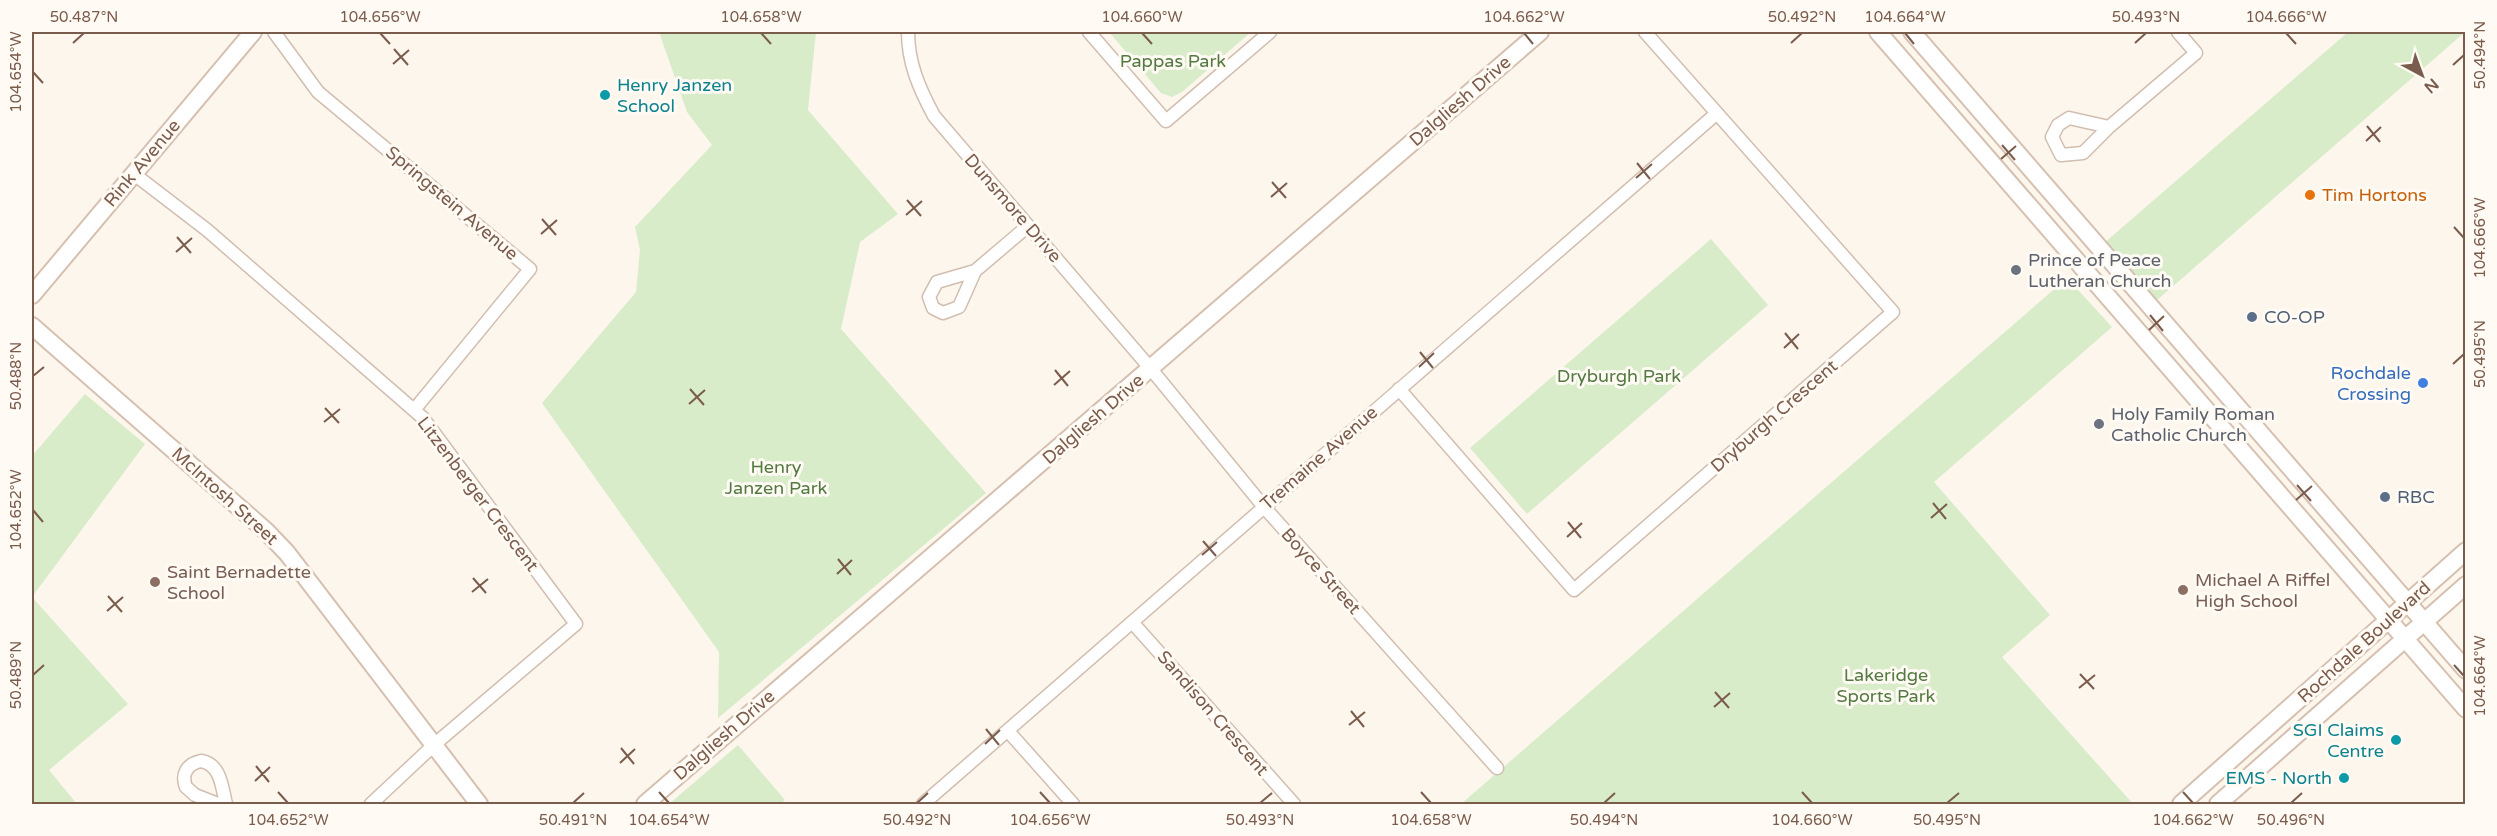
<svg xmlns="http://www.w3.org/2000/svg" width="2497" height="836" font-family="'Varela Round',sans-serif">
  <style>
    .green { fill: #d8ecc9 }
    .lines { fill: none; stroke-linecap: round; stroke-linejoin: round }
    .street-casing { stroke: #d1beb0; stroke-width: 15 }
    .secondary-casing { stroke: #d6c0b0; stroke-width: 20 }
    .street { stroke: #fff; stroke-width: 12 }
    .secondary { stroke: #fff; stroke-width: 16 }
    .ticks { fill: none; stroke: #7a5c4d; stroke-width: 2 }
    .culture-dot { fill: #0f9aa8; stroke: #fffaf3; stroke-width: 2 }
    .food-dot { fill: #e8710a; stroke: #fffaf3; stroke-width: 2 }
    .worship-dot { fill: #6b7280; stroke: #fffaf3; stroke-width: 2 }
    .service-dot { fill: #5c6f8a; stroke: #fffaf3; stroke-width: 2 }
    .shop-dot { fill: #3f7fe0; stroke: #fffaf3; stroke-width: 2 }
    .education-dot { fill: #8d6e63; stroke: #fffaf3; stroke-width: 2 }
    .labels { text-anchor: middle; stroke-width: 6; stroke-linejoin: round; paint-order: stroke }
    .park-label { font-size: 18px; fill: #537a41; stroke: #fffaf3 }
    .culture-label { font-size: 18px; fill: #0d838f; stroke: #fffaf3; text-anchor: end }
    .street-label { font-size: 18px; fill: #7a5c4d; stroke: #fffaf3 }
    .food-label { font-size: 18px; fill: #c56008; stroke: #fffaf3; text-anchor: start }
    .worship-label { font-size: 18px; fill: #5b616d; stroke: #fffaf3; text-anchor: start }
    .service-label { font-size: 18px; fill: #4e5e75; stroke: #fffaf3; text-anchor: start }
    .shop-label { font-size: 18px; fill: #366cbe; stroke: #fffaf3; text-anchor: end }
    .education-label { font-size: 18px; fill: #785e54; stroke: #fffaf3; text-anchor: start }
    .neatline { fill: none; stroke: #7a5c4d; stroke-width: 2 }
    .ticks-label { font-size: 15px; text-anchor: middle; fill: #7a5c4d }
  </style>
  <rect width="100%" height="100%" fill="#fdf6ec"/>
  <path class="green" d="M 659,32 L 816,32 L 808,110 L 898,214 L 860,242 L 841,329 L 986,493 L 718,718 L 719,652 L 542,403 L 636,292 L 640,250 L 635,227 L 712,145 L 687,112 Z
    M 1109,32 L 1251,32 L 1182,92 L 1172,97 L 1161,93 Z
    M 2348,32 L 2465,32 L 2156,301 L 2103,244 Z
    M 1711,239 L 1768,305 L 1527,514 L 1470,448 Z
    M 2067,278 L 2112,327 L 1934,482 L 2050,615 L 2002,657 L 2133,804 L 1461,804 Z
    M 85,394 L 145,444 L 32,597 L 128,704 L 49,770 L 77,804 L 32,804 L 32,456 Z
    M 738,745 L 785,800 L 780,804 L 669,804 Z"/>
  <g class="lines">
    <g class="street-casing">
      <path id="street" d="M 274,32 L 318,92 L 530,269 L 414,410
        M 908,32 C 908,63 919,88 934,116 L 1151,369 L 1264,507 L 1497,768
        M 1089,32 L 1166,121 L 1270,32
        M 2109,127 L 2069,118 L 2058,125 L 2052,137 L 2061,155 L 2083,153 L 2109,127 L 2196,53 L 2178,32
        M 134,174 L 207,230 L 423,418 L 576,624 L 435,744 L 371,804
        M 975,271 L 959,307 L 943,313 L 933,308 L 929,297 L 937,282 L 975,271 L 1028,226
        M 1399,389 L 1574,590 L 1893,312 L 1645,32
        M 1132,622 L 1294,804
        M 1008,731 L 1073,804
        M 218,804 L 195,795 L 186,787 C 181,774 187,764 201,761 C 221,764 222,788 226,804
        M 923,804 L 1716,114"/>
    </g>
    <g class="secondary-casing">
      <path id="secondary" d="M 1878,32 L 2466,709
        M 1912,32 L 2466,670
        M 32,295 L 253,32
        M 32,326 L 266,531 L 287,553 L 479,804
        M 645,804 L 1540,32
        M 2181,804 L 2466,551
        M 2218,804 L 2466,585"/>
    </g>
    <use href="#street" class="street"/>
    <use href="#secondary" class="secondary"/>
  </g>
  <path class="ticks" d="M 380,33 L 390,44M 761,33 L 771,44M 1142,33 L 1152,44M 1524,33 L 1533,44M 1905,33 L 1914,44M 2286,33 L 2296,44M 73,43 L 84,33M 1791,43 L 1802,33M 2135,43 L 2146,33M 394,49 L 408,65M 393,64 L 409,50M 2453,65 L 2464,55M 33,72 L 43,83M 2367,126 L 2380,142M 2366,141 L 2381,127M 2002,145 L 2015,160M 2001,159 L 2016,146M 1637,163 L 1650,179M 1636,178 L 1652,164M 1272,182 L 1286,198M 1271,197 L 1287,183M 907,200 L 921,216M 906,215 L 922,201M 542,219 L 556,235M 2454,227 L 2464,238M 541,234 L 557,220M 177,237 L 191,253M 176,252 L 192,238M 2150,315 L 2163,331M 2149,330 L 2164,316M 1785,333 L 1798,349M 1784,348 L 1799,334M 1420,352 L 1433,368M 2453,364 L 2464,354M 1419,367 L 1434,353M 1055,370 L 1068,386M 33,376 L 44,367M 1054,385 L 1070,371M 690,389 L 704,405M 689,404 L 705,390M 325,408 L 339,423M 324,422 L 340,409M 2297,485 L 2311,501M 2296,500 L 2312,486M 1933,503 L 1946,519M 33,510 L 43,522M 1931,518 L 1947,504M 1568,522 L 1581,538M 1567,537 L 1582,523M 1203,541 L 1216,556M 1202,555 L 1217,542M 838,559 L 851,575M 837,574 L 852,560M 473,578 L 486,593M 472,592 L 488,579M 108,596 L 122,612M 107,611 L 123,597M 2454,665 L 2464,676M 2080,674 L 2094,689M 33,675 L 44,665M 2079,688 L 2095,675M 1715,692 L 1729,708M 1714,707 L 1730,693M 1351,711 L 1364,727M 1349,725 L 1365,712M 986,729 L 999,745M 985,744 L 1000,730M 621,748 L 634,764M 620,763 L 635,749M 256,766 L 269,782M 255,781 L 270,767M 278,792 L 288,803M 659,792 L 669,803M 1040,792 L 1050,803M 1421,792 L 1431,803M 1802,792 L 1812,803M 2183,792 L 2193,803M 573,803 L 584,793M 917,803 L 928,793M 1260,803 L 1272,793M 1604,803 L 1615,793M 1947,803 L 1959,793M 2291,803 L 2302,793"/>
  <g class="culture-dot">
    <circle cx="605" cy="95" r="6"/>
    <circle cx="2396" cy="740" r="6"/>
    <circle cx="2344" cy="778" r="6"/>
  </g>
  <circle class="food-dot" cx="2310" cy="195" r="6"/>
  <g class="worship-dot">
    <circle cx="2016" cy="270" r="6"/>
    <circle cx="2099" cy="424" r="6"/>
  </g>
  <g class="service-dot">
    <circle cx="2252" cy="317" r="6"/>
    <circle cx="2385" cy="497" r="6"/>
  </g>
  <circle class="shop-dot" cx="2423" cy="383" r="6"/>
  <g class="education-dot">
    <circle cx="155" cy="582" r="6"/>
    <circle cx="2183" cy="590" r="6"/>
  </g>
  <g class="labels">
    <g class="park-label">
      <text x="1173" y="67">Pappas Park</text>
      <text x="1619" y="382">Dryburgh Park</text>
      <text x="776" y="473">Henry<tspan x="776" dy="21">Janzen Park</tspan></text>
      <text x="1886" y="681">Lakeridge<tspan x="1886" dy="21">Sports Park</tspan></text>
    </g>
    <g class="culture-label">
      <text x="617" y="91" text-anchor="start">Henry Janzen<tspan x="617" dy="21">School</tspan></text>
      <text x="2384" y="736">SGI Claims<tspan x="2384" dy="21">Centre</tspan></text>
      <text x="2332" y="784">EMS - North</text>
    </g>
    <g class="street-label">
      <text transform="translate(1460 101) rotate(-41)" y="6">Dalgliesh Drive</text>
      <text transform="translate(142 163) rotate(-50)" y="6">Rink Avenue</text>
      <text transform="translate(452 203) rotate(40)" y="6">Springstein Avenue</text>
      <text transform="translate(1013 208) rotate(49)" y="6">Dunsmore Drive</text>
      <text transform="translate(1774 416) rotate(-41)" y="6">Dryburgh Crescent</text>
      <text transform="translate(1093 419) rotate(-41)" y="6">Dalgliesh Drive</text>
      <text transform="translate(1319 458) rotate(-41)" y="6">Tremaine Avenue</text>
      <text transform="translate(478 494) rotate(53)" y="6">Litzenberger Crescent</text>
      <text transform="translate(225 496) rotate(42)" y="6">McIntosh Street</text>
      <text transform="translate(1321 571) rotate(48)" y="6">Boyce Street</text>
      <text transform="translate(2364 642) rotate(-42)" y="6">Rochdale Boulevard</text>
      <text transform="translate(1213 713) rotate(49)" y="6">Sandison Crescent</text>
      <text transform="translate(724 735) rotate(-41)" y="6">Dalgliesh Drive</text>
    </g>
    <g class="food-label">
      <text x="2322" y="201">Tim Hortons</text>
    </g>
    <g class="worship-label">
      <text x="2028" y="266">Prince of Peace<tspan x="2028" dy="21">Lutheran Church</tspan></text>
      <text x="2111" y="420">Holy Family Roman<tspan x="2111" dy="21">Catholic Church</tspan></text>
    </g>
    <g class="service-label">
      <text x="2264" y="323">CO-OP</text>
      <text x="2397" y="503">RBC</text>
    </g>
    <g class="shop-label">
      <text x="2411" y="379">Rochdale<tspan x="2411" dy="21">Crossing</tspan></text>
    </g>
    <g class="education-label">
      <text x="167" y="578">Saint Bernadette<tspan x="167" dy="21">School</tspan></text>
      <text x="2195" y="586">Michael A Riffel<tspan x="2195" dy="21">High School</tspan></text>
    </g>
  </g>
  <rect width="2497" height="836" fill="none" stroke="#fffaf3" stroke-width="66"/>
  <g transform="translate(2422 75) rotate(139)" stroke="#fffaf3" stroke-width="4.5" paint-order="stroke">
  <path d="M0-4.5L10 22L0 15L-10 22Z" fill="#7a5c4d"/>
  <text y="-9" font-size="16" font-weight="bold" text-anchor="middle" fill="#7a5c4d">N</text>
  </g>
  <rect x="33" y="33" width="2431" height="770" class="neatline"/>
  <g class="ticks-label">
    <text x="84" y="22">50.487°N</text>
    <text x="380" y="22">104.656°W</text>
    <text x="761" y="22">104.658°W</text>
    <text x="1142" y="22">104.660°W</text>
    <text x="1524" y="22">104.662°W</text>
    <text x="1802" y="22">50.492°N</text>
    <text x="1905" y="22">104.664°W</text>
    <text x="2146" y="22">50.493°N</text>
    <text x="2286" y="22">104.666°W</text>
    <text transform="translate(2480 55) rotate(-90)" y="5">50.494°N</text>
    <text transform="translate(16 72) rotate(-90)" y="5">104.654°W</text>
    <text transform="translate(2480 238) rotate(-90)" y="5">104.666°W</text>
    <text transform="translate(2480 354) rotate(-90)" y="5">50.495°N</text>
    <text transform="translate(16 376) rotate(-90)" y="5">50.488°N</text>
    <text transform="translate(16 510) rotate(-90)" y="5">104.652°W</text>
    <text transform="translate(16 675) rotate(-90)" y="5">50.489°N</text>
    <text transform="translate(2480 676) rotate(-90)" y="5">104.664°W</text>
    <text x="288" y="825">104.652°W</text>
    <text x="573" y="825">50.491°N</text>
    <text x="669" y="825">104.654°W</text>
    <text x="917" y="825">50.492°N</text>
    <text x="1050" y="825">104.656°W</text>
    <text x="1260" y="825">50.493°N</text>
    <text x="1431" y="825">104.658°W</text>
    <text x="1604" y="825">50.494°N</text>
    <text x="1812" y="825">104.660°W</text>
    <text x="1947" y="825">50.495°N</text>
    <text x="2193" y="825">104.662°W</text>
    <text x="2291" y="825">50.496°N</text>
  </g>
</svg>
